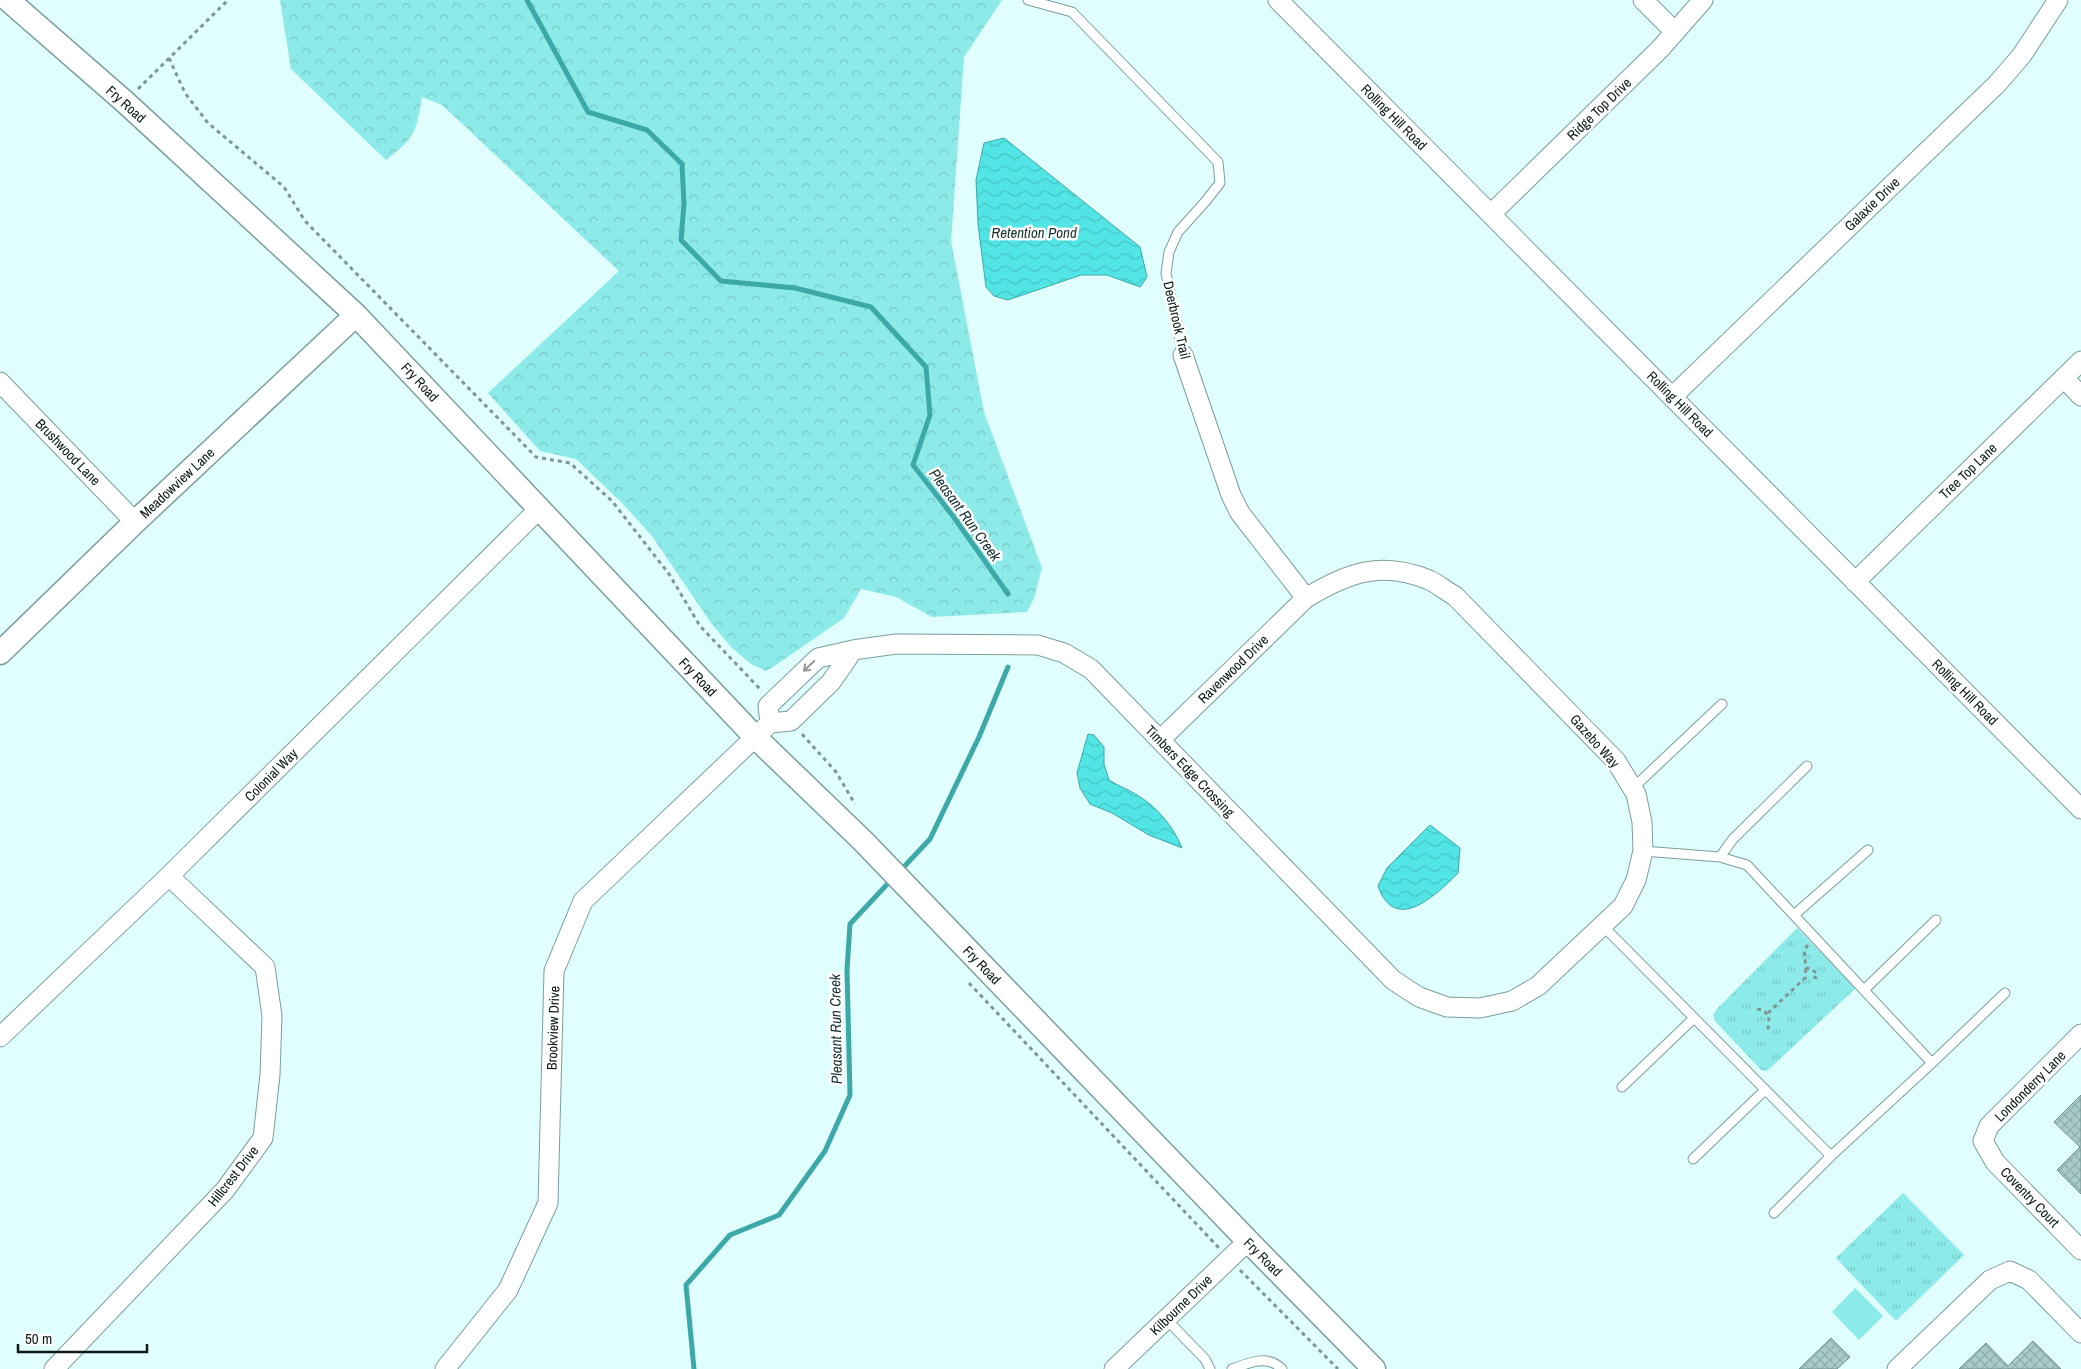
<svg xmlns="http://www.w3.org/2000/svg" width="2081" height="1369" font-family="'Archivo Narrow',sans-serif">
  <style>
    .green { fill: #8ceae8 }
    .forest { fill: url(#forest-crowns) }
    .park { fill: url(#park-tufts) }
    .water { fill: url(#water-waves); stroke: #3ca9a8 }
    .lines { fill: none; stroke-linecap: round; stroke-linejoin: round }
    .stream { stroke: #3ca9a8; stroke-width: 5 }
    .building { fill: url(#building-cross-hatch); stroke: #6e9190 }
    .service-casing { stroke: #7b9e9d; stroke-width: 11 }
    .minor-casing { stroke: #7b9e9d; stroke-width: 21 }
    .tertiary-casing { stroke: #7b9e9d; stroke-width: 25 }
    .path { stroke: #809696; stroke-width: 3; stroke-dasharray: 4 4; stroke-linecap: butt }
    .service { stroke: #fff; stroke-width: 9 }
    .minor { stroke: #fff; stroke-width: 19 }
    .tertiary { stroke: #fff; stroke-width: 22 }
    .oneway { stroke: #929898 }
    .labels { text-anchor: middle; stroke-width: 5; stroke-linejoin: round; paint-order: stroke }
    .street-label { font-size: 14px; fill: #0c1a1a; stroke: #fff }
    .water-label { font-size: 15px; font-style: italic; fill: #183130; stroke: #fff }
  </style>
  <defs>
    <pattern id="forest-crowns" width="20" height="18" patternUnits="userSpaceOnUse" patternTransform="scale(1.25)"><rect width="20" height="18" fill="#8ceae8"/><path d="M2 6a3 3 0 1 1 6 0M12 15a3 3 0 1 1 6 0" fill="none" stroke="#78c8c6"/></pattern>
    <pattern id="park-tufts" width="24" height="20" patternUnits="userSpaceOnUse" patternTransform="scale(1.25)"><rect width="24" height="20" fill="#8ceae8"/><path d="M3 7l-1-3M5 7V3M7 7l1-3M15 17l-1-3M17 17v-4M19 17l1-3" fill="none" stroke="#78c8c6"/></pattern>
    <pattern id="water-waves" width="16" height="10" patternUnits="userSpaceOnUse" patternTransform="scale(1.25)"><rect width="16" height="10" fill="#51e6e5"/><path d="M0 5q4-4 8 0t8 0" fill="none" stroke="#45c5c4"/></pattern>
    <pattern id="building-cross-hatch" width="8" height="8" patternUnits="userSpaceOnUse" patternTransform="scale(1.25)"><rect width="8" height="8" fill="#a8cccb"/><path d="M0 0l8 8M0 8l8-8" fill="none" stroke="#8fafae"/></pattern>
  </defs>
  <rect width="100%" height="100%" fill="#e0fefd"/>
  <path class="green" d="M 1855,1288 L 1883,1316 L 1859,1340 L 1832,1312 Z"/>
  <path class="forest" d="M 280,0 L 1002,0 L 964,57 L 951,241 L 984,412 L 1042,568 L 1034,598 L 1027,612 L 932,617 L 896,597 L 861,589 L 844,618 L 776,665 L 766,671 L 751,664 L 732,648 L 711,623 L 652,536 L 623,504 L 576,459 L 540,451 L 488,393 L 619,271 L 442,105 L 422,97 C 416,132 415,138 386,160 L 291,69 Z"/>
  <path class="park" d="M 1797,928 L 1856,988 L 1767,1071 L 1761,1070 L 1715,1021 L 1713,1015 L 1717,1009 Z
    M 1903,1193 L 1964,1255 L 1896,1321 L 1836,1258 Z"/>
  <path class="water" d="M 1004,138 L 1140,247 L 1147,277 L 1140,287 L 1107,275 L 1081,275 L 1008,300 L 994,296 L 986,287 L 978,224 L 976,180 L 984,143 Z
    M 1088,734 L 1094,735 L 1104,747 L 1104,764 L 1109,780 C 1118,786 1128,789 1137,795 C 1156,806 1174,827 1182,848 L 1149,835 L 1112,813 L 1090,804 L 1080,788 L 1077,773 Z
    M 1430,825 L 1460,848 L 1458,873 C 1436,895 1395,935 1378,886 L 1387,868 Z"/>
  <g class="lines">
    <path class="stream" d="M 527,0 L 588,112 L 647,130 L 682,164 L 684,204 L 681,240 L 721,281 L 795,288 L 871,307 L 926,367 L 930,415 L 913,465 L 953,516 L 1008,594
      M 900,871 L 930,839 L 979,737 L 1008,667
      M 694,1369 L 686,1285 L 730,1235 L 779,1215 L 825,1151 L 850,1095 L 847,970 L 850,924 L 892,879"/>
  </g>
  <path class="building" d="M 2081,1095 L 2081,1194 L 2057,1170 L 2080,1147 L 2054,1122 Z
    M 1831,1338 L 1850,1357 L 1837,1369 L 1799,1369 Z
    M 2033,1341 L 2061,1369 L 1959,1369 L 1986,1343 L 2008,1366 Z"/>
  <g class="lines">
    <g class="service-casing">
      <path id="service" d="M 1028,0 L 1072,12 L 1218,162 L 1220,183 L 1205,202 L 1178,232 L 1169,252 L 1166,273 L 1183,355
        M 1633,788 L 1722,704
        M 1720,857 L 1733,839 L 1807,766
        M 1794,915 L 1868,850
        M 1602,925 L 1831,1156 L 1932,1063 L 1747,865 L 1720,857 L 1643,851
        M 1864,990 L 1936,920
        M 1932,1063 L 2005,993
        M 1622,1087 L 1694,1018
        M 1693,1159 L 1765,1090
        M 1774,1213 L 1831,1156
        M 1166,1319 L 1205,1359 L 1210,1369
        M 1232,1369 C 1249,1363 1267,1354 1282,1369"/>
    </g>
    <g class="minor-casing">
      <path id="minor" d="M 1278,0 L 2081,809
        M 1643,0 L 1675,32
        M 1491,214 L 1660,49 L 1703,0
        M 1183,355 L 1231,495 L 1240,513 L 1306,598
        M 2064,378 L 2081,396
        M 0,382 L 135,522
        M 1672,397 L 1997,84 L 2022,55 L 2058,0
        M 1855,582 L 2081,361
        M 770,723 L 768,706 L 818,658 L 853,650 L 896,644 L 1038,645 L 1064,653 L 1091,669 L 1393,980 L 1419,997 L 1447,1007 L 1480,1008 L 1512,1001 L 1538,986 L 1623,906 L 1636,880 L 1643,851 L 1642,822 L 1636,794 L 1616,761 L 1455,596 C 1446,591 1438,584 1429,580 C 1381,560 1347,573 1306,598 L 1160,740
        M 2081,1034 L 1989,1126 L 1983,1141 L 1995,1162 L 2081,1250
        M 0,1037 L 169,876 L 539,509
        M 54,1369 L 225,1190 L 263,1138 L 270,1075 L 272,1016 L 265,967 L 169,876
        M 445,1369 L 508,1290 L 548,1203 L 554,971 L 583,901 L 770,723 L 791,721 L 831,682 L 853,650
        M 1114,1369 L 1248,1241
        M 1897,1369 L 1990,1280 L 2010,1271 L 2029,1280 L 2081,1333"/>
    </g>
    <g class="tertiary-casing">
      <path id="tertiary" d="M 8,0 L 125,102 L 356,315 L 755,737 L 863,841 L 1248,1241 L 1374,1369
        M 0,653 L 135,522 L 356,315"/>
    </g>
    <path class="path" d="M 169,58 L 185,93 L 208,123 L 284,187 L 305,221 L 536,457 L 570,463 L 612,501 L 669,574 L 700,626 L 760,689
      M 138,89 L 228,0
      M 802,734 L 836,772 L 855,804
      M 1808,945 L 1804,950 L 1806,968 L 1812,969 L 1815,972 L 1813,976 L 1819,980
      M 969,983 L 1219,1248
      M 1757,1009 L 1763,1010 L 1769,1016 L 1768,1031
      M 1768,1013 L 1805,978 L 1806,968
      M 1240,1270 L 1338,1369"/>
    <use href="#service" class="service"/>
    <use href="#minor" class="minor"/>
    <use href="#tertiary" class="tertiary"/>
  </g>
  <defs><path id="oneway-shaft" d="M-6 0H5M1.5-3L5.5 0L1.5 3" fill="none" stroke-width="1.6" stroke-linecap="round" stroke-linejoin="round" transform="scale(1.25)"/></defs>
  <use class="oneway" href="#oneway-shaft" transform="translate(809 666) rotate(136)"/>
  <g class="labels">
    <g class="street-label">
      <text transform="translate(126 104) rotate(42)" y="5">Fry Road</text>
      <text transform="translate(1599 109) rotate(-44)" y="5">Ridge Top Drive</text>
      <text transform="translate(1394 117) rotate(45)" y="5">Rolling Hill Road</text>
      <text transform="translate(1872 204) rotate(-44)" y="5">Galaxie Drive</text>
      <text transform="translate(1177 320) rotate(77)" y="5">Deerbrook Trail</text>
      <text transform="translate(420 382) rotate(47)" y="5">Fry Road</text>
      <text transform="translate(1680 404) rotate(45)" y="5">Rolling Hill Road</text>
      <text transform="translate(68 452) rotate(46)" y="5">Brushwood Lane</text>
      <text transform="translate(1968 471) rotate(-44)" y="5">Tree Top Lane</text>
      <text transform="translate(177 483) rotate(-43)" y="5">Meadowview Lane</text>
      <text transform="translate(1233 669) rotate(-44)" y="5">Ravenwood Drive</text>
      <text transform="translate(698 677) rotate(46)" y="5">Fry Road</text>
      <text transform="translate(1965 692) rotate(45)" y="5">Rolling Hill Road</text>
      <text transform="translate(1595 741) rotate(48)" y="5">Gazebo Way</text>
      <text transform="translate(1190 771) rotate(46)" y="5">Timbers Edge Crossing</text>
      <text transform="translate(271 775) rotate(-45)" y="5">Colonial Way</text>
      <text transform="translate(982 965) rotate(46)" y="5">Fry Road</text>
      <text transform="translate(553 1028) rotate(-88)" y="5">Brookview Drive</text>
      <text transform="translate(2030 1086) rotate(-45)" y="5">Londonderry Lane</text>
      <text transform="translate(233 1176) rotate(-52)" y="5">Hillcrest Drive</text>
      <text transform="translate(2030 1197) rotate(46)" y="5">Coventry Court</text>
      <text transform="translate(1263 1257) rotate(45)" y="5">Fry Road</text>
      <text transform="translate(1181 1305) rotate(-44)" y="5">Kilbourne Drive</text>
    </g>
    <g class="water-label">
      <text x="1034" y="238">Retention Pond</text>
      <text transform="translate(965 515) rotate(54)" y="5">Pleasant Run Creek</text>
      <text transform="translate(836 1029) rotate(-91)" y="5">Pleasant Run Creek</text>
    </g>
  </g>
  <path d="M18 1344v8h129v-8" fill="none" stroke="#0c1a1a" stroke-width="2.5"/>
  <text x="25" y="1344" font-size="15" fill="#0c1a1a" stroke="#ffffff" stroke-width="4" paint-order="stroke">50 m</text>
</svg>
